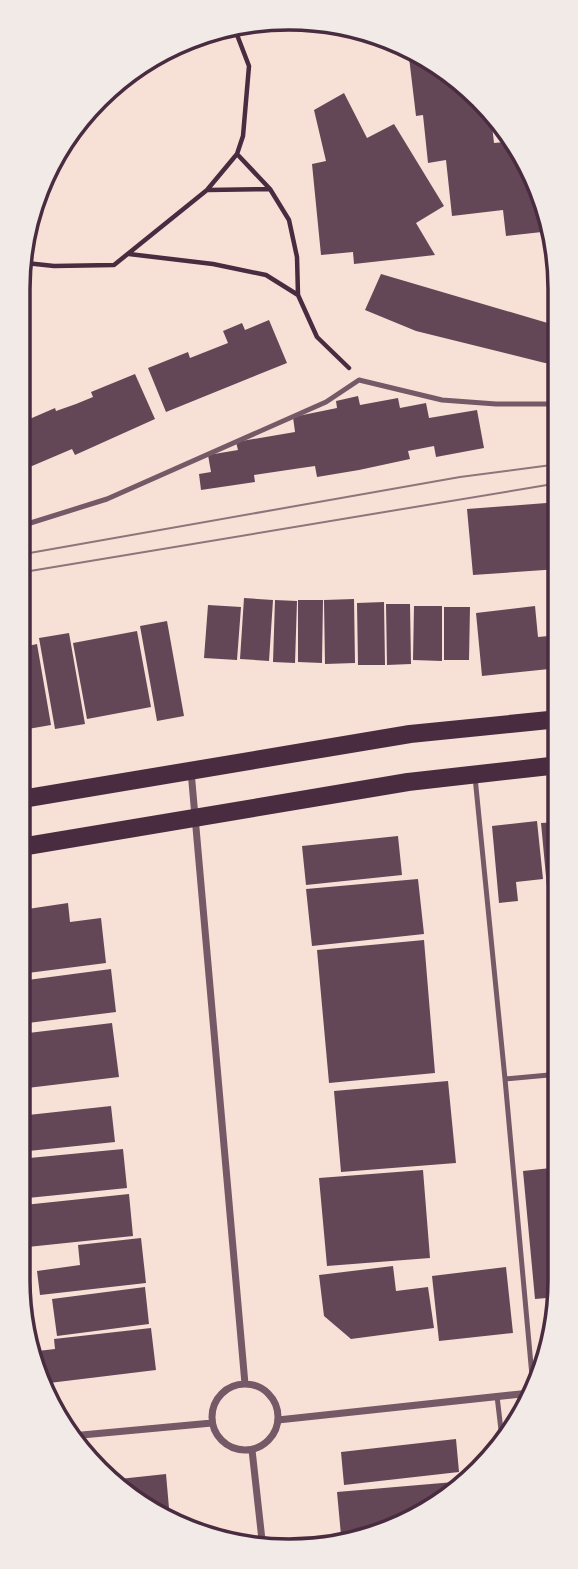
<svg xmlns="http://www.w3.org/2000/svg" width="578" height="1569" font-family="Jost,sans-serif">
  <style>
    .building { fill: #644757 }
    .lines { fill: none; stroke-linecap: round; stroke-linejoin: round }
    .path { stroke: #4a2c40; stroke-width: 4.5 }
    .service { stroke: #755966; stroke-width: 5 }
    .minor { stroke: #755966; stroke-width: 7 }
    .primary { stroke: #4a2c40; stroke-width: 18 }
    .tram { stroke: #8f747c; stroke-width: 2 }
    .rim { fill: none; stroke: #4a2c40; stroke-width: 3.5 }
  </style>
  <rect width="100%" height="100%" fill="#f7e1d7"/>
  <path class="building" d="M 408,49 L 440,63 L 490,107 L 494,143 L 514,141 L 533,169 L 551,231 L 506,236 L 503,210 L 452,216 L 446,160 L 428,163 L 423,115 L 416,116 Z
    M 344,93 L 367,138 L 394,124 L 444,206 L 416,223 L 435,255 L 354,264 L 353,252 L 321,255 L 312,164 L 326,161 L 314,110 Z
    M 381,274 L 551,324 L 558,322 L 558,364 L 545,363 L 416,331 L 365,310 Z
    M 269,320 L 287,363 L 166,412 L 148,368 L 188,352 L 190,358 L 228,343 L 223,331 L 242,323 L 245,330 Z
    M 135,374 L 155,419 L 75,455 L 72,449 L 25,469 L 25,421 L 55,408 L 56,411 L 76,404 L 93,397 L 91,392 Z
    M 358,396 L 360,405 L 398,398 L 400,408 L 426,403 L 429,418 L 477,410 L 484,448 L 436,457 L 434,446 L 408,451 L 410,459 L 359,470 L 317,477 L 315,466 L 301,468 L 254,475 L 255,482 L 201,490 L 199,474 L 211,472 L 208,455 L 238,450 L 236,442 L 295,432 L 293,417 L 337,408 L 336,401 Z
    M 559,502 L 559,569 L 473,575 L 467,509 Z
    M 244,598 L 273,600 L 269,661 L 240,659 Z
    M 354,599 L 355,663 L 325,664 L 324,600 Z
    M 275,600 L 297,601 L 295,663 L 273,662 Z
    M 298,600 L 323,600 L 322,663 L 298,662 Z
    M 384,602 L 385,665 L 358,665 L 357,603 Z
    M 386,604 L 410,604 L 411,664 L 387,665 Z
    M 208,605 L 241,607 L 237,660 L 204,658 Z
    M 414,606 L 442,606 L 442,661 L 413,660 Z
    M 535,606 L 538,637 L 559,635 L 559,668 L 482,676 L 476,613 Z
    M 444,607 L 470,607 L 469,660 L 444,660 Z
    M 167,621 L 184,716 L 157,721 L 140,626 Z
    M 137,631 L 151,707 L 87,719 L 73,643 Z
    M 69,633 L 85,724 L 55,729 L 39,638 Z
    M 37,644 L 51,725 L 22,730 L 23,647 Z
    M 537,821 L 543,879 L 516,882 L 518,901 L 499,903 L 492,826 Z
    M 559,822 L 560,973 L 555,973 L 541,823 Z
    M 398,836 L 402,875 L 306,885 L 302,846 Z
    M 418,879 L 424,934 L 312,946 L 306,889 Z
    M 68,903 L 70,922 L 101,918 L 106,963 L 20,974 L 21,910 Z
    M 424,940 L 435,1073 L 329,1083 L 317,950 Z
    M 111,969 L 116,1012 L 20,1024 L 20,981 Z
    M 112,1023 L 119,1077 L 19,1089 L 20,1034 Z
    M 448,1081 L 456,1163 L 341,1172 L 334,1091 Z
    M 111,1106 L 115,1142 L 19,1152 L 19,1116 Z
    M 123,1149 L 127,1188 L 18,1199 L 19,1159 Z
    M 560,1167 L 560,1280 L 558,1297 L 535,1299 L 523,1171 Z
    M 423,1170 L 430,1258 L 327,1266 L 319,1178 Z
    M 129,1194 L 133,1236 L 18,1248 L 18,1213 L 24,1205 Z
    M 141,1238 L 146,1283 L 40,1295 L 37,1271 L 80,1265 L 78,1245 Z
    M 393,1266 L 396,1291 L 428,1287 L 434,1328 L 351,1339 L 324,1316 L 319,1275 Z
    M 506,1267 L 513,1333 L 439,1341 L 432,1276 Z
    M 145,1287 L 149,1324 L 57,1336 L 52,1299 Z
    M 151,1328 L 156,1370 L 41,1384 L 32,1368 L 29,1352 L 55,1349 L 54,1339 Z
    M 456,1439 L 459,1472 L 344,1485 L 341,1452 Z
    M 166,1474 L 169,1508 L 147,1510 L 110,1480 Z
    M 454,1482 L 455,1492 L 440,1506 L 342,1546 L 337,1492 Z"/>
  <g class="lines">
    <path class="path" d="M 237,154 L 270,189
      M 208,190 L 270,189 L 289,220 L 297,257 L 298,295 L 317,337 L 349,368
      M 129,254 L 213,264 L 266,275 L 298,295
      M 26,263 L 54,266 L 114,265 L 207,190 L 237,154 L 243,136 L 249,66 L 234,27"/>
    <path class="service" d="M 24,525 L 107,499 L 326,402 L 359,380 L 442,400 L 496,404 L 558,404
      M 475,777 L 505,1079 L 533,1387
      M 505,1079 L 560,1074
      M 497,1396 L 503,1447"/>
    <path class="minor" d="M 191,771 L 245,1384
      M212 1417a33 33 0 1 1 66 0a33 33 0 1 1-66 0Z
      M 278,1420 L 530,1393
      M 71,1436 L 212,1423
      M 252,1450 L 263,1549"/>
    <path class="primary" d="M 22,799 L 410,734 L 559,719
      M 21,847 L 408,782 L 559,765"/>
    <path class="tram" d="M 24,554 L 460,477 L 559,464
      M 24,572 L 559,483"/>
  </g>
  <path d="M0 0H578V1569H0ZM289 30H289A259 259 0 0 1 548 289V1280A259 259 0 0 1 289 1539H289A259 259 0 0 1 30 1280V289A259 259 0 0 1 289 30Z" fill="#f1eae7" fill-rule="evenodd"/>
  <path class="rim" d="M289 30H289A259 259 0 0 1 548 289V1280A259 259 0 0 1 289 1539H289A259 259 0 0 1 30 1280V289A259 259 0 0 1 289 30Z"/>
</svg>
